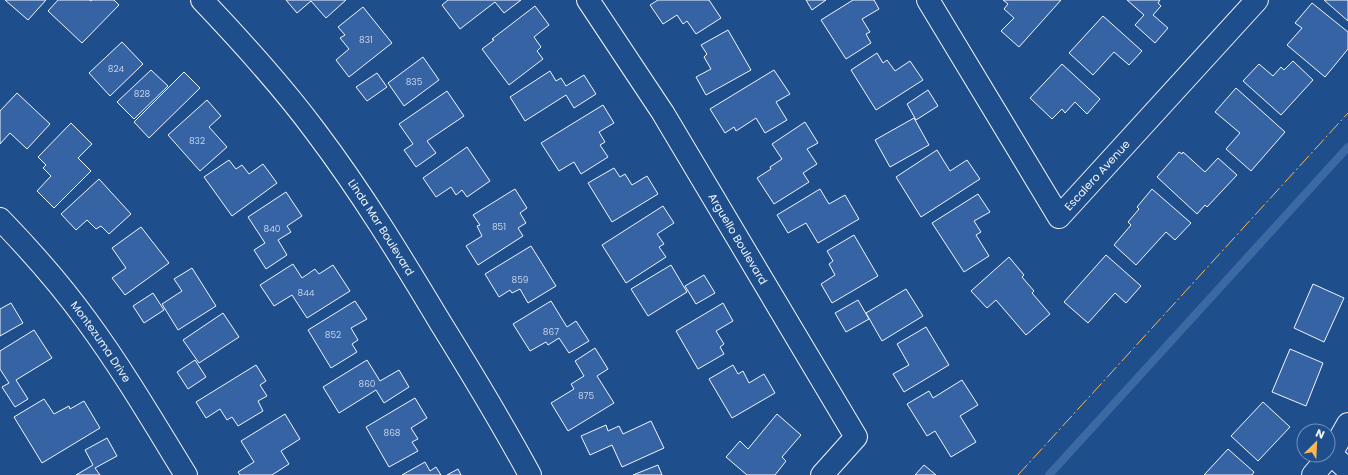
<svg xmlns="http://www.w3.org/2000/svg" width="1348" height="475" font-family="Poppins,sans-serif">
  <style>
    .lines { fill: none; stroke-linecap: round; stroke-linejoin: round }
    .stream { stroke: #3b69a3; stroke-width: 8 }
    .building { fill: #3563a3; stroke: #f2f6ff }
    .minor-casing { stroke: #f2f6ff; stroke-width: 24 }
    .tertiary-casing { stroke: #f2f6ff; stroke-width: 24 }
    .minor { stroke: #1f4e8c; stroke-width: 22 }
    .tertiary { stroke: #1f4e8c; stroke-width: 22 }
    .power { stroke: #ffb74d; stroke-width: 1; stroke-dasharray: 14 3 2 3; stroke-linecap: butt }
    .labels { text-anchor: middle; stroke-width: 3; stroke-linejoin: round; paint-order: stroke }
    .number-label { font-size: 9px; fill: #c3d1e8 }
    .street-label { font-size: 11px; fill: #f2f6ff; stroke: #1f4e8c }
  </style>
  <rect width="100%" height="100%" fill="#1f4e8c"/>
  <g class="lines">
    <path class="stream" d="M 1049,475 L 1348,147"/>
  </g>
  <path class="building" d="M 5,0 L 46,0 L 28,20 Z
    M 58,0 L 89,0 L 91,1 L 92,0 L 114,0 L 119,5 L 82,43 L 48,11 Z
    M 286,0 L 346,0 L 326,18 L 311,1 L 297,13 Z
    M 448,0 L 521,0 L 504,13 L 495,2 L 460,29 L 442,5 Z
    M 658,0 L 709,0 L 721,18 L 696,34 L 687,21 L 683,24 L 677,15 L 663,24 L 650,5 Z
    M 806,0 L 826,0 L 812,10 Z
    M 853,0 L 874,0 L 879,9 L 862,19 L 870,32 L 866,34 L 871,43 L 846,59 L 821,20 Z
    M 1003,0 L 1061,0 L 1019,47 L 1001,31 L 1014,18 L 1004,9 L 1008,4 Z
    M 1127,0 L 1160,0 L 1158,3 L 1161,6 L 1153,15 L 1168,28 L 1155,43 L 1135,25 L 1144,15 Z
    M 1324,0 L 1348,0 L 1348,21 Z
    M 1312,3 L 1348,32 L 1348,49 L 1325,77 L 1287,45 L 1302,28 L 1295,23 Z
    M 535,6 L 549,25 L 534,37 L 541,47 L 537,51 L 543,59 L 509,85 L 482,49 L 494,40 L 492,39 Z
    M 363,7 L 392,43 L 349,77 L 336,60 L 349,49 L 340,38 L 345,35 L 338,27 Z
    M 1103,16 L 1142,51 L 1129,65 L 1114,52 L 1093,75 L 1069,53 Z
    M 728,30 L 751,70 L 706,95 L 696,77 L 711,69 L 704,57 L 707,54 L 701,45 Z
    M 122,42 L 143,64 L 110,96 L 89,73 Z
    M 877,53 L 883,63 L 887,60 L 895,71 L 910,61 L 923,80 L 876,110 L 851,70 Z
    M 423,57 L 439,80 L 404,106 L 388,83 Z
    M 1293,61 L 1313,80 L 1281,115 L 1243,81 L 1259,64 L 1273,76 L 1281,67 L 1284,70 Z
    M 1062,64 L 1100,99 L 1087,114 L 1075,102 L 1065,113 L 1062,109 L 1052,119 L 1030,98 Z
    M 151,70 L 168,86 L 134,119 L 117,102 Z
    M 774,70 L 790,94 L 776,102 L 787,120 L 765,133 L 756,118 L 736,131 L 734,127 L 725,133 L 710,109 Z
    M 550,71 L 556,81 L 561,78 L 566,86 L 584,75 L 596,94 L 574,108 L 566,95 L 525,121 L 510,97 Z
    M 184,72 L 200,88 L 149,138 L 134,122 Z
    M 377,73 L 387,87 L 367,101 L 356,87 Z
    M 1236,88 L 1285,132 L 1251,171 L 1226,149 L 1240,133 L 1215,112 Z
    M 928,90 L 938,106 L 916,120 L 907,104 Z
    M 447,91 L 464,116 L 427,141 L 436,153 L 416,167 L 404,150 L 413,144 L 399,124 Z
    M 17,93 L 50,124 L 27,149 L 10,133 L 0,144 L 0,111 Z
    M 207,100 L 221,116 L 209,127 L 227,147 L 200,171 L 168,135 Z
    M 603,105 L 614,123 L 599,132 L 605,142 L 600,145 L 608,157 L 581,174 L 574,162 L 559,171 L 541,143 Z
    M 914,118 L 929,145 L 890,167 L 875,140 Z
    M 805,122 L 818,143 L 807,149 L 817,164 L 803,173 L 809,182 L 774,204 L 757,178 L 771,169 L 770,167 L 782,159 L 772,144 Z
    M 71,123 L 92,144 L 78,158 L 91,171 L 54,208 L 37,191 L 51,176 L 43,168 L 46,165 L 38,157 Z
    M 467,147 L 490,181 L 467,197 L 462,190 L 456,195 L 451,187 L 436,197 L 423,178 Z
    M 937,150 L 950,171 L 967,160 L 980,179 L 921,217 L 896,177 Z
    M 1179,152 L 1182,154 L 1183,152 L 1205,172 L 1218,158 L 1237,175 L 1207,207 L 1205,205 L 1197,214 L 1157,177 Z
    M 229,160 L 236,169 L 242,165 L 249,174 L 263,164 L 277,183 L 232,216 L 204,177 Z
    M 614,168 L 620,177 L 625,174 L 632,185 L 647,176 L 658,194 L 612,222 L 588,183 Z
    M 99,179 L 131,214 L 109,234 L 101,226 L 96,229 L 87,220 L 76,230 L 61,214 Z
    M 515,189 L 527,208 L 520,213 L 526,223 L 518,228 L 523,236 L 478,265 L 466,246 L 482,236 L 477,226 L 480,225 L 473,215 Z
    M 820,189 L 829,204 L 845,195 L 859,219 L 818,243 L 806,223 L 788,233 L 777,215 Z
    M 1152,189 L 1191,223 L 1175,240 L 1166,232 L 1136,265 L 1114,245 L 1131,225 L 1128,222 L 1139,209 L 1137,207 Z
    M 286,192 L 302,216 L 287,226 L 291,232 L 278,240 L 287,255 L 266,269 L 254,250 L 265,243 L 248,217 Z
    M 978,194 L 990,212 L 974,221 L 981,232 L 976,235 L 989,256 L 964,272 L 932,223 Z
    M 663,206 L 674,223 L 657,234 L 664,244 L 659,247 L 666,257 L 626,283 L 602,245 Z
    M 141,227 L 169,263 L 125,295 L 112,278 L 126,268 L 112,248 Z
    M 854,235 L 878,276 L 832,303 L 821,284 L 835,275 L 829,264 L 833,261 L 827,251 Z
    M 531,246 L 556,286 L 528,303 L 520,289 L 512,293 L 510,290 L 499,297 L 485,274 Z
    M 1106,255 L 1141,286 L 1126,303 L 1115,293 L 1088,323 L 1064,302 Z
    M 1009,257 L 1024,275 L 1022,277 L 1034,291 L 1032,293 L 1050,314 L 1026,335 L 996,300 L 987,308 L 971,291 Z
    M 293,264 L 302,278 L 315,269 L 319,274 L 333,265 L 350,291 L 307,318 L 292,295 L 274,306 L 260,285 Z
    M 671,265 L 687,292 L 648,316 L 631,289 Z
    M 192,268 L 216,306 L 178,330 L 162,304 L 182,291 L 174,279 Z
    M 704,275 L 715,293 L 696,304 L 685,286 Z
    M 1313,284 L 1344,298 L 1324,342 L 1294,328 Z
    M 906,289 L 923,316 L 882,341 L 866,313 Z
    M 153,293 L 164,310 L 144,323 L 133,306 Z
    M 858,300 L 869,319 L 846,332 L 835,313 Z
    M 355,301 L 367,319 L 351,328 L 358,340 L 352,344 L 357,352 L 331,368 L 308,330 Z
    M 551,301 L 567,327 L 576,321 L 589,341 L 569,353 L 559,338 L 548,345 L 546,342 L 530,351 L 513,324 Z
    M 11,303 L 23,323 L 0,336 L 0,309 Z
    M 723,303 L 733,321 L 716,331 L 724,344 L 720,347 L 724,354 L 698,369 L 676,331 Z
    M 223,313 L 239,337 L 199,363 L 183,340 Z
    M 926,327 L 949,365 L 904,392 L 893,374 L 909,365 L 897,344 Z
    M 34,330 L 52,358 L 16,380 L 28,399 L 15,407 L 2,387 L 9,383 L 0,369 L 0,351 Z
    M 595,348 L 608,369 L 597,376 L 614,403 L 568,431 L 551,403 L 574,389 L 571,384 L 584,376 L 575,361 Z
    M 1290,349 L 1323,363 L 1306,406 L 1272,392 Z
    M 195,360 L 206,377 L 188,389 L 177,372 Z
    M 367,360 L 380,381 L 399,370 L 409,387 L 384,403 L 376,390 L 339,413 L 323,387 Z
    M 256,365 L 266,381 L 260,385 L 267,396 L 258,401 L 263,411 L 238,426 L 232,417 L 227,420 L 220,409 L 206,418 L 196,402 Z
    M 733,365 L 738,374 L 743,371 L 749,383 L 764,374 L 775,393 L 732,418 L 709,379 Z
    M 962,380 L 978,405 L 960,416 L 976,442 L 951,457 L 935,431 L 927,436 L 907,404 L 929,391 L 933,398 Z
    M 415,398 L 427,418 L 411,428 L 418,439 L 412,442 L 418,451 L 389,467 L 366,427 Z
    M 44,399 L 54,414 L 69,406 L 70,409 L 84,401 L 100,428 L 42,463 L 14,417 Z
    M 1263,402 L 1290,427 L 1258,461 L 1231,436 Z
    M 285,414 L 300,439 L 281,451 L 289,464 L 272,475 L 240,475 L 238,472 L 254,462 L 241,441 Z
    M 777,414 L 801,435 L 782,457 L 786,461 L 775,475 L 747,475 L 726,457 L 740,441 L 748,449 Z
    M 651,421 L 664,448 L 622,467 L 612,445 L 590,455 L 581,436 L 606,425 L 608,431 L 619,426 L 623,434 Z
    M 107,438 L 117,456 L 95,468 L 100,475 L 76,475 L 93,465 L 85,450 Z
    M 1228,449 L 1254,472 L 1252,475 L 1204,475 Z
    M 425,462 L 430,471 L 436,467 L 441,475 L 402,475 Z
    M 658,465 L 662,475 L 633,475 Z
    M 924,465 L 936,475 L 915,475 Z
    M 458,469 L 461,475 L 447,475 Z"/>
  <g class="lines">
    <g class="minor-casing">
      <g id="minor">
        <path id="s1" d="M 588,0 L 663,113 L 856,437 L 822,475"/>
        <path id="s2" d="M 928,0 L 1059,217 L 1257,0"/>
        <path id="s3" d="M 0,219 C 31,251 61,285 87,321 C 123,370 154,423 186,475"/>
        <path d="M 1331,454 L 1348,470"/>
        <path d="M 1313,475 L 1331,454 L 1348,424"/>
      </g>
    </g>
    <g class="tertiary-casing">
      <g id="tertiary">
        <path id="s4" d="M 202,0 C 242,42 282,86 316,132 C 362,193 401,257 440,322 C 471,372 502,423 530,475"/>
      </g>
    </g>
    <use href="#minor" class="minor"/>
    <use href="#tertiary" class="tertiary"/>
    <path class="power" d="M 1018,475 L 1348,113"/>
  </g>
  <g class="labels">
    <g class="number-label">
      <text x="366" y="43">831</text>
      <text x="116" y="72">824</text>
      <text x="414" y="85">835</text>
      <text x="142" y="97">828</text>
      <text x="197" y="144">832</text>
      <text x="499" y="230">851</text>
      <text x="272" y="232">840</text>
      <text x="520" y="283">859</text>
      <text x="306" y="296">844</text>
      <text x="551" y="335">867</text>
      <text x="333" y="338">852</text>
      <text x="367" y="387">860</text>
      <text x="586" y="399">875</text>
      <text x="392" y="436">868</text>
    </g>
    <g class="street-label">
      <text dy="4" stroke="none"><textPath href="#s2" startOffset="310">Escalero Avenue</textPath></text>
      <text dy="4" stroke="none"><textPath href="#s4" startOffset="290">Linda Mar Boulevard</textPath></text>
      <text dy="4" stroke="none"><textPath href="#s1" startOffset="282">Arguello Boulevard</textPath></text>
      <text dy="4" stroke="none"><textPath href="#s3" startOffset="159">Montezuma Drive</textPath></text>
    </g>
  </g>
  <g transform="translate(1316 443) rotate(24)"><circle r="19" fill="#1f4e8c" stroke="#7391ba"/>
  <path d="M0-3L7 15L0 10L-7 15Z" fill="#ffb74d"/>
  <text y="-6" font-size="11" font-weight="bold" text-anchor="middle" fill="#f2f6ff">N</text>
  </g>
</svg>
